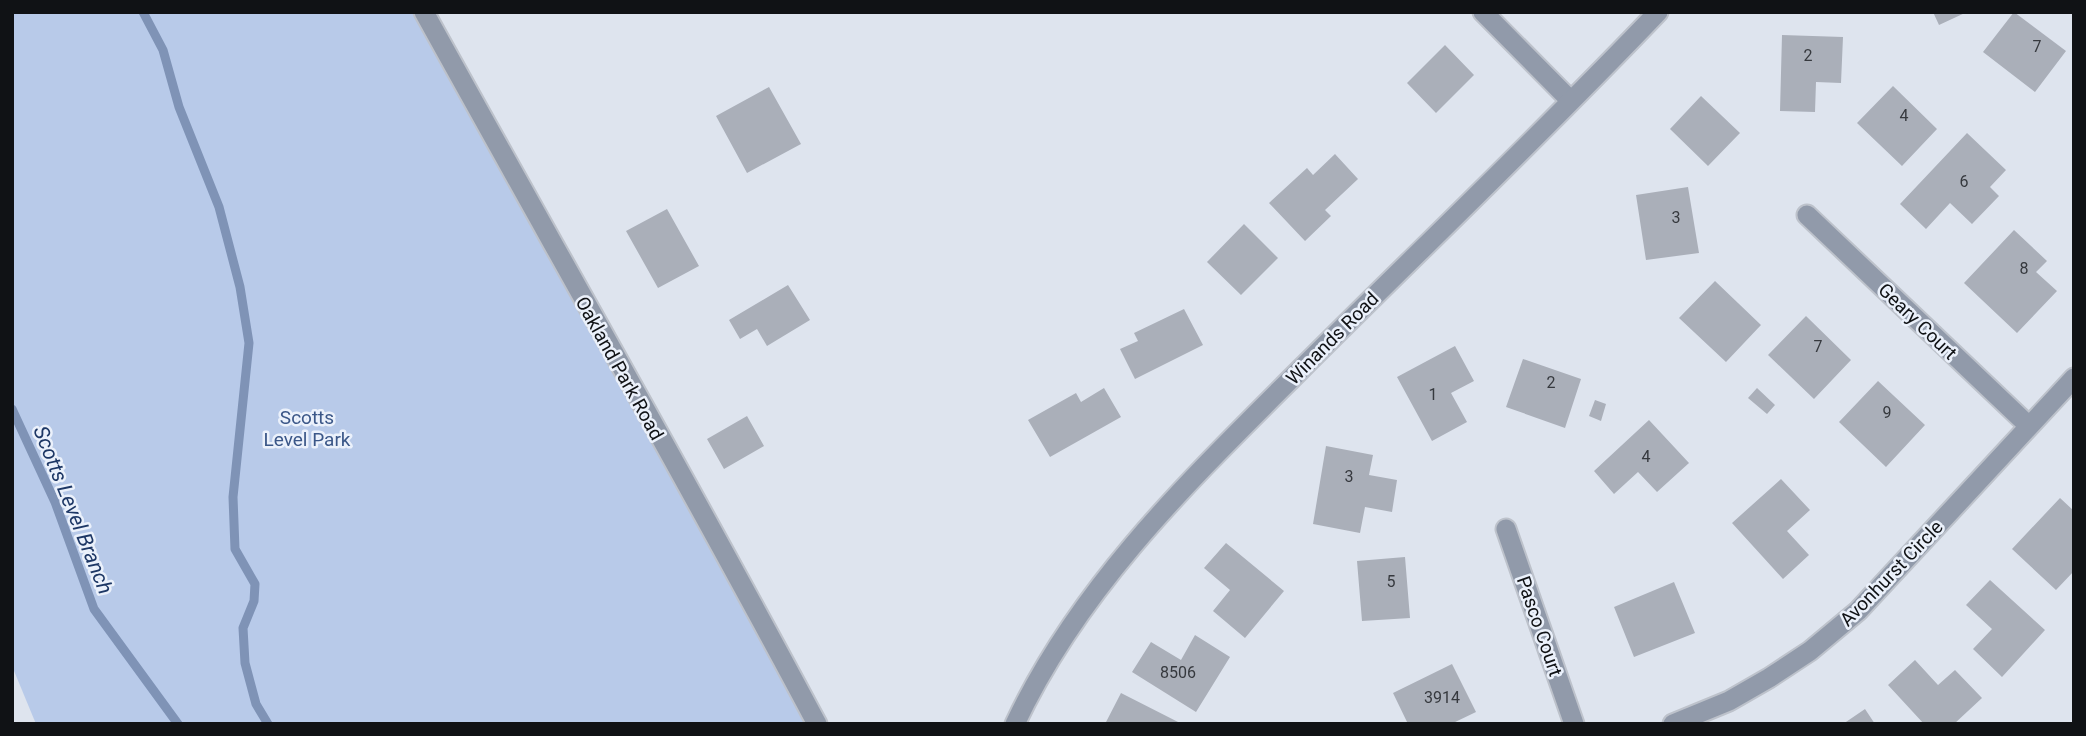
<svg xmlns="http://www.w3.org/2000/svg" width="2086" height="736" font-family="Roboto,sans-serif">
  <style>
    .green { fill: #b8cae9 }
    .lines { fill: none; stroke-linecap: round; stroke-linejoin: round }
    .stream { stroke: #7f93b6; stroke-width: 9 }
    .building { fill: #aaafb9 }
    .minor-casing { stroke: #bdc2cb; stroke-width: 23 }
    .tertiary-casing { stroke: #bdc2cb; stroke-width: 23 }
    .minor { stroke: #919aaa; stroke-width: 19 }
    .tertiary { stroke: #919aaa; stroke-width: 19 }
    .labels { text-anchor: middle; stroke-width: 5; stroke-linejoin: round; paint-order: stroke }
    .number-label { font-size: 16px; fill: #36393e }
    .street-label { font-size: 19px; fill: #101215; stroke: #ebf1fb }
    .park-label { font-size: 19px; fill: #3b5788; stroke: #ebf1fb }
    .water-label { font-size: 21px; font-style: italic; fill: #1d3765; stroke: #ebf1fb }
  </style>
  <rect width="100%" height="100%" fill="#dee4ee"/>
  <path class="green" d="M 12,12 L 415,12 L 808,724 L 36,724 L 12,666 Z"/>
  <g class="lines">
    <path class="stream" d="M 143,12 L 163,50 L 179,107 L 219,207 L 240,287 L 249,343 L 233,497 L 235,549 L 255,584 L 254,601 L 243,628 L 245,663 L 256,704 L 268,724
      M 12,409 L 55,502 L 94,609 L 178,724"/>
  </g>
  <path class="building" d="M 1933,12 L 1967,12 L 1939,25 Z
    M 2014,12 L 2066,51 L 2035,92 L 1983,52 Z
    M 1782,35 L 1843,37 L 1841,83 L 1816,82 L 1815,112 L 1780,111 Z
    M 1445,45 L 1474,75 L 1436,113 L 1407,83 Z
    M 1893,86 L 1937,129 L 1902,166 L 1857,123 Z
    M 769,87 L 801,144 L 747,173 L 716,116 Z
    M 1701,96 L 1740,133 L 1708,166 L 1670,129 Z
    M 1967,133 L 2006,170 L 1990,187 L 1999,196 L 1972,224 L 1950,203 L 1926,229 L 1900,204 Z
    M 1335,154 L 1358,179 L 1325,210 L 1331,216 L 1305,241 L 1269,203 L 1307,168 L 1313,175 Z
    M 1688,187 L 1699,253 L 1646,260 L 1636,195 Z
    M 667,209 L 699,266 L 658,288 L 626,231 Z
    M 1244,224 L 1278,258 L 1241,295 L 1207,262 Z
    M 2014,230 L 2047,261 L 2036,272 L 2057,291 L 2017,333 L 1964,283 Z
    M 1715,281 L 1761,325 L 1726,362 L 1679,318 Z
    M 788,285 L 810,320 L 767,346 L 757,329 L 740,339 L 729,320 Z
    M 1184,309 L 1203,345 L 1135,379 L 1120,349 L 1138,341 L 1134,333 Z
    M 1806,316 L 1851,360 L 1814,399 L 1768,355 Z
    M 1455,346 L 1474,381 L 1451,393 L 1467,422 L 1432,441 L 1397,377 Z
    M 1523,359 L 1581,379 L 1565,428 L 1506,407 Z
    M 1878,381 L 1925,425 L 1886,467 L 1839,422 Z
    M 1104,388 L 1121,417 L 1050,457 L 1028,420 L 1076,393 L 1081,402 Z
    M 1757,388 L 1775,405 L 1767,414 L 1748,398 Z
    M 1595,400 L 1606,404 L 1601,421 L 1589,416 Z
    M 747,416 L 764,446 L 724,469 L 707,439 Z
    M 1649,420 L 1689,463 L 1657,492 L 1638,472 L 1614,494 L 1594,471 Z
    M 1326,446 L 1373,455 L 1369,475 L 1397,480 L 1392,512 L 1365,507 L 1360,533 L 1313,524 Z
    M 1781,479 L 1810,510 L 1787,531 L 1809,555 L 1783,579 L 1732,523 Z
    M 2060,498 L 2074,511 L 2074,571 L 2056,590 L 2012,549 Z
    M 1226,543 L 1284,591 L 1245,638 L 1213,611 L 1230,590 L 1204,568 Z
    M 1405,557 L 1410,618 L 1362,621 L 1357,561 Z
    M 1990,580 L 2045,630 L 2002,677 L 1973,649 L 1992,629 L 1966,605 Z
    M 1674,582 L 1695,633 L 1634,657 L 1614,607 Z
    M 1195,635 L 1230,657 L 1196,712 L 1132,672 L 1151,642 L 1181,660 Z
    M 1915,660 L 1938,685 L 1955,670 L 1982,698 L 1954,724 L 1924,724 L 1888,685 Z
    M 1452,664 L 1476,712 L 1451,724 L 1408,724 L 1393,693 Z
    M 1121,693 L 1182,724 L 1105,724 Z
    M 1865,709 L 1875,724 L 1843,724 Z"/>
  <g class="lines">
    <g class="minor-casing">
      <path id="minor" d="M 424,12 C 555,249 690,485 817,724
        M 1483,12 L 1570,100
        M 1807,215 L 2029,426
        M 1506,529 L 1574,724
        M 1673,724 L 1729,701 L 1769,678 L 1810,651 L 1858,611 L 2074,378"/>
    </g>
    <g class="tertiary-casing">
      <path id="tertiary" d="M 1015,724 C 1080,585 1192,478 1299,371 C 1418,252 1541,135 1658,12"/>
    </g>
    <use href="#minor" class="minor"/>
    <use href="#tertiary" class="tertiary"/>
  </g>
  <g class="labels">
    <g class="number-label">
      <text x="2037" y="52">7</text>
      <text x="1808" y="61">2</text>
      <text x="1904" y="121">4</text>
      <text x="1964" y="187">6</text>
      <text x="1676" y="223">3</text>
      <text x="2024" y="274">8</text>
      <text x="1818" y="352">7</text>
      <text x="1551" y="388">2</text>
      <text x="1433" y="400">1</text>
      <text x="1887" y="418">9</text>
      <text x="1646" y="462">4</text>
      <text x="1349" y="482">3</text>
      <text x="1391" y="587">5</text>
      <text x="1178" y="678">8506</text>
      <text x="1442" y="703">3914</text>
    </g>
    <g class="street-label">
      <text transform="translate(1918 321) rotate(44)" y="7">Geary Court</text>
      <text transform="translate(1332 338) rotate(-45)" y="7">Winands Road</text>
      <text transform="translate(620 368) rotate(61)" y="7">Oakland Park Road</text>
      <text transform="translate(1891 573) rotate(-46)" y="7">Avonhurst Circle</text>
      <text transform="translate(1540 626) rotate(71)" y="7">Pasco Court</text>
    </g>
    <g class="park-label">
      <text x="307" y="424">Scotts<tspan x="307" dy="22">Level Park</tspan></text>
    </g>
    <g class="water-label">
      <text transform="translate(73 510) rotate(68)" y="7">Scotts Level Branch</text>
    </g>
  </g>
  <rect width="2086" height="736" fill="none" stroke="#101215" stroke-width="28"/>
</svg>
